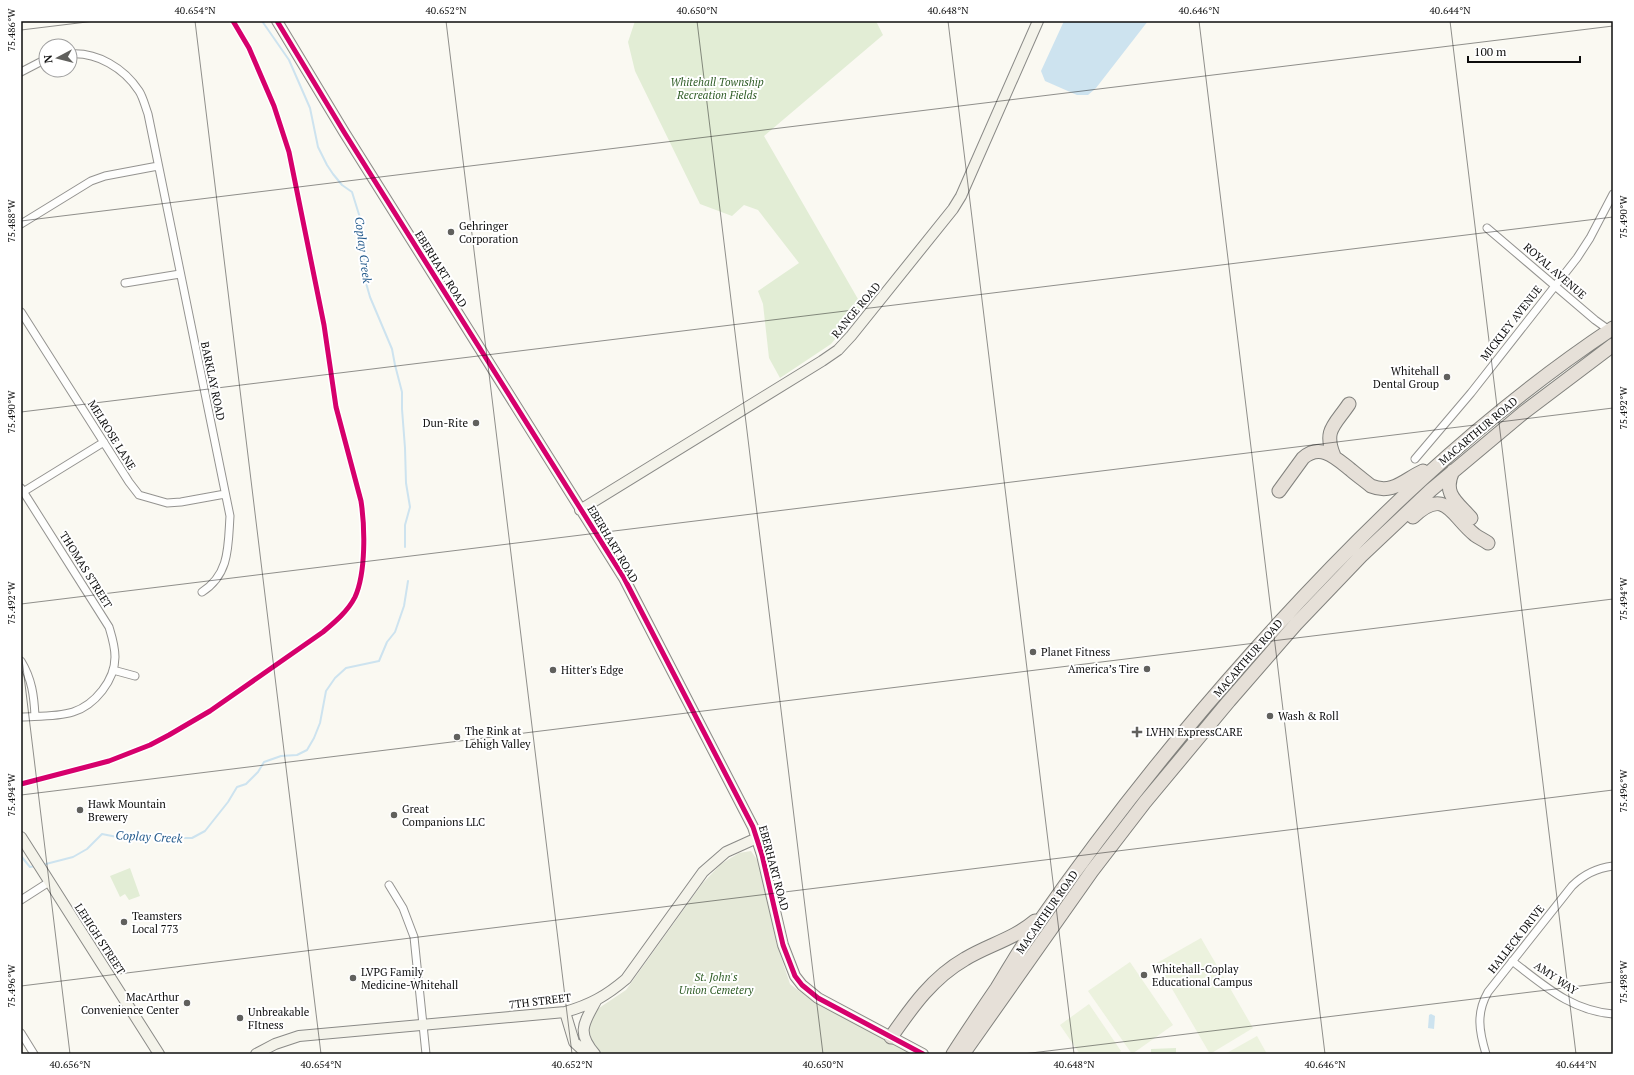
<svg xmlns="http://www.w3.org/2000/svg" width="1634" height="1075" font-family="'PT Serif',serif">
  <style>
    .green { fill: #e2edd5 }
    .cemetery { fill: #e5e9d8 }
    .pitch { fill: #ecf2de }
    .water { fill: #cde3ef }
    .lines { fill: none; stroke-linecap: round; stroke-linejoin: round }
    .stream { stroke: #cde3ef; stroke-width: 2 }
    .street-casing { stroke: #949390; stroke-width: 9 }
    .secondary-casing { stroke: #8a8a87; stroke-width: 12 }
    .highway-casing { stroke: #81817d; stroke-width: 15 }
    .street { stroke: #fefefd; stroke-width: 7 }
    .secondary { stroke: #f4f3ea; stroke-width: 10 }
    .highway { stroke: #e6e0d8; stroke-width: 13 }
    .cycleway-casing { stroke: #fff; stroke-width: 8 }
    .cycleway { stroke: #d6006c; stroke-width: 5 }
    .ticks { fill: none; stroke: #0d0d0d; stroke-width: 1; stroke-opacity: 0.45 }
    .poi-dot { fill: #60605d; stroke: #fff; stroke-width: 1.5 }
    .labels { text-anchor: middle; stroke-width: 4; stroke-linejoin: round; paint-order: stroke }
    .park-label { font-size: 11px; font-style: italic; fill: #2f5c26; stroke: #fff }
    .poi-label { font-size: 11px; fill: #0d0d0d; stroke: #fff; text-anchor: start }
    .street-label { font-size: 11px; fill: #0d0d0d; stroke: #fff }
    .water-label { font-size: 12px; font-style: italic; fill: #275d8e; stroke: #fff }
    .neatline { fill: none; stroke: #0d0d0d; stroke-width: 1.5 }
    .ticks-label { font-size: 10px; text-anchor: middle; fill: #0d0d0d }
  </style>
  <rect width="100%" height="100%" fill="#faf9f2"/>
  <path class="green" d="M 635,21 L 876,21 L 883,35 L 764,136 L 862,306 L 831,344 L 780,378 L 769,358 L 763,304 L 758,291 L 799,263 L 758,210 L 744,205 L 732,216 L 700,204 L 635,71 L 628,42 Z
    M 130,868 L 140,896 L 129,900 L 125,894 L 120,897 L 110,876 Z
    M 1176,1048 L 1176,1054 L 1151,1054 L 1151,1049 Z"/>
  <path class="cemetery" d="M 751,851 L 758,861 L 778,948 L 790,984 L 799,991 L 912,1054 L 603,1054 L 587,1039 L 591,1020 L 599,1008 L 626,990 L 702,884 L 721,864 L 739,853 Z"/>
  <path class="pitch" d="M 1201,938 L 1253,1028 L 1210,1054 L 1157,963 Z
    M 1130,962 L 1173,1025 L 1132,1054 L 1088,991 Z
    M 1089,1004 L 1121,1051 L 1118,1054 L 1080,1054 L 1060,1025 Z
    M 1257,1036 L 1267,1054 L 1225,1054 Z"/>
  <path class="water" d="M 1064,21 L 1148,21 L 1096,88 L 1088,95 L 1077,95 L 1045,81 L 1041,71 Z
    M 1431,1014 L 1435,1016 L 1434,1029 L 1428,1028 L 1429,1015 Z"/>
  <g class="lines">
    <path class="stream" d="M 262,21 L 289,60 L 310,108 L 318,147 L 327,165 L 333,174 L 342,185 L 352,192 L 361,221 L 364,244 L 364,276 L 370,297 L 392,349 L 395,365 L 402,392 L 402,409 L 405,448 L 406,483 L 410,507 L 405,525 L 405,547
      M 21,856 L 30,867 L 36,866
      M 42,865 L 73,857 L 87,849 L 102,834 L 117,837 L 143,838 L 161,835 L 173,838 L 192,838 L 205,831 L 228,802 L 237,787 L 246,784 L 258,772 L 264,762 L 281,756 L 297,755 L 307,750 L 314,738 L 320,723 L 326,691 L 335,678 L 346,668 L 379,661 L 387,642 L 395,632 L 404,606 L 408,581"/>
    <g class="street-casing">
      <path id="street" d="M 70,54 C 97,52 124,68 139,91 C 143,97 145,106 148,114 L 230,516 C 228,546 230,574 202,592
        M 21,72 L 46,59
        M 21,224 L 91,181 L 105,176 L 158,166
        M 1487,228 L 1595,320 L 1609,330
        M 125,283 L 180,274
        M 21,312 L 129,482 L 139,495 L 167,503 L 181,502 L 225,494
        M 1415,459 L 1471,393 L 1577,258 L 1590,238 L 1613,194
        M 21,488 L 109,627 C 112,637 115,646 115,657 C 115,680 95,705 73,712 C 57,717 38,716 21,717
        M 23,492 L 104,442
        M 21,661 C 32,679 34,696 35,716
        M 113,670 L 135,676
        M 389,885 L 403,908 L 414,937 L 426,1054
        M 21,900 L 49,882
        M 1512,961 C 1545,986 1570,1010 1613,1014
        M 21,1033 L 34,1054
        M 1486,1054 C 1479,1031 1476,1013 1488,992 L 1572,886 C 1584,874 1597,868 1613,866"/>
    </g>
    <g class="secondary-casing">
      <path id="secondary" d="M 277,21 L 344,132 L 624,578 L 753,827 L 762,855 L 783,945 L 795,976 L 802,985 L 818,998 L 923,1054
        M 580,510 L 822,361 L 838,350 L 851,336 L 953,209 L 961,196 L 1038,21
        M 21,837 L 159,1054
        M 565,1012 L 574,1042 L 587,1054
        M 256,1054 L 275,1044 L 299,1036 L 565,1012 C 590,1005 606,996 626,979 L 703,872 L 726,852 L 757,838
        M 595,1054 C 576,1032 584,1023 596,1001"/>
    </g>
    <g class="highway-casing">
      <path id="highway" d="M 1334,456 C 1323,430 1335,425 1349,404
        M 1453,471 C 1442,494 1457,502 1471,518
        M 1279,491 L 1303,458 C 1321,442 1337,459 1351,470 C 1358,476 1365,481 1371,486 C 1393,495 1405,479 1423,471
        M 1413,517 C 1446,486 1451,516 1475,535 C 1479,538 1484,540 1488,543
        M 891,1037 C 912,1007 932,978 965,959 C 988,945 1014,939 1035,921
        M 953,1054 C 967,1032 982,1010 997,988 C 1010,967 1022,945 1037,925 C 1103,830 1175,739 1252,653 C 1360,532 1478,418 1613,328
        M 963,1054 L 1092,871 L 1145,802 L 1229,701 L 1296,624 L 1361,556 L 1431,490 L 1523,413 L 1613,345"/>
    </g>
    <use href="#street" class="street"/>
    <use href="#secondary" class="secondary"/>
    <use href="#highway" class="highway"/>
    <g class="cycleway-casing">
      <path id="cycleway" d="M 277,21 L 344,132 L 624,578 L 753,827 L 762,855 L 783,945 L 795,976 L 802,985 L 818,998 L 923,1054
        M 21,784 L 109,761 L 150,745 L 169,735 L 210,711 L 323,632 C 335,622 348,611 355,597 C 366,573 365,527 361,501 L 336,407 L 324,325 L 289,152 L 274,106 L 249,48 L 233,21"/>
    </g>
    <use href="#cycleway" class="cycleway"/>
  </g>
  <path class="ticks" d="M 195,21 L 321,1054M 446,21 L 572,1054M 697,21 L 823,1054M 948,21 L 1074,1054M 1199,21 L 1325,1054M 1450,21 L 1576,1054M 21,30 L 95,21M 21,221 L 1613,26M 21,412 L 1613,217M 21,604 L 1613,408M 21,651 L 70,1054M 21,795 L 1613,599M 21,986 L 1613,790M 1023,1054 L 1613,982"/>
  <g class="poi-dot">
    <circle cx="451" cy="232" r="4"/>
    <circle cx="1447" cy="377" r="4"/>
    <circle cx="476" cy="423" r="4"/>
    <circle cx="1033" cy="652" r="4"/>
    <circle cx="1147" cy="669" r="4"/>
    <circle cx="553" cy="670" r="4"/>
    <circle cx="1270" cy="716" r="4"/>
    <path d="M1135 726h4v4h4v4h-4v4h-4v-4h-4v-4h4z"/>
    <circle cx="457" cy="737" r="4"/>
    <circle cx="80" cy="810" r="4"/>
    <circle cx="394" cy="815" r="4"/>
    <circle cx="124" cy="922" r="4"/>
    <circle cx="1144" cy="975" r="4"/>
    <circle cx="353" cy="978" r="4"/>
    <circle cx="187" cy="1003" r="4"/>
    <circle cx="240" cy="1018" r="4"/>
  </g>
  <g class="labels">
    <g class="park-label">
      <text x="717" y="86">Whitehall Township<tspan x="717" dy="13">Recreation Fields</tspan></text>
      <text x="716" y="981">St. John's<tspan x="716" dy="13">Union Cemetery</tspan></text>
    </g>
    <g class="poi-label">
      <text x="459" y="230">Gehringer<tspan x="459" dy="13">Corporation</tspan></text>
      <text x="1439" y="375" text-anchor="end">Whitehall<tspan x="1439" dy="13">Dental Group</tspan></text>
      <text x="468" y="427" text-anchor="end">Dun-Rite</text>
      <text x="1041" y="656">Planet Fitness</text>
      <text x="1139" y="673" text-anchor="end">America’s Tire</text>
      <text x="561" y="674">Hitter's Edge</text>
      <text x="1278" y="720">Wash &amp; Roll</text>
      <text x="465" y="735">The Rink at<tspan x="465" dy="13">Lehigh Valley</tspan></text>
      <text x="1146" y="736">LVHN ExpressCARE</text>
      <text x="88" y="808">Hawk Mountain<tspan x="88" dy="13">Brewery</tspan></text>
      <text x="402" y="813">Great<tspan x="402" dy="13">Companions LLC</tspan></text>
      <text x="132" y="920">Teamsters<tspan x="132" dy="13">Local 773</tspan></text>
      <text x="1152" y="973">Whitehall-Coplay<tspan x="1152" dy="13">Educational Campus</tspan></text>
      <text x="361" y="976">LVPG Family<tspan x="361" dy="13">Medicine-Whitehall</tspan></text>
      <text x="179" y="1001" text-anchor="end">MacArthur<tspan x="179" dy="13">Convenience Center</tspan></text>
      <text x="248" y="1016">Unbreakable<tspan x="248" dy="13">FItness</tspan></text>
    </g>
    <g class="street-label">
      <text transform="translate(441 269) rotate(58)" y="4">EBERHART ROAD</text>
      <text transform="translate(1555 271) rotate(41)" y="4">ROYAL AVENUE</text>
      <text transform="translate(856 310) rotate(-50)" y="4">RANGE ROAD</text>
      <text transform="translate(1511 323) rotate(-52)" y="4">MICKLEY AVENUE</text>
      <text transform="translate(213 381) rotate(78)" y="4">BARKLAY ROAD</text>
      <text transform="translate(1478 431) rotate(-40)" y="4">MACARTHUR ROAD</text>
      <text transform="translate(112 435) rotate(58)" y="4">MELROSE LANE</text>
      <text transform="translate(613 544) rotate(59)" y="4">EBERHART ROAD</text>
      <text transform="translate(86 570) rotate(58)" y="4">THOMAS STREET</text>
      <text transform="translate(1248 658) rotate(-49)" y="4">MACARTHUR ROAD</text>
      <text transform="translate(774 868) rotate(75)" y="4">EBERHART ROAD</text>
      <text transform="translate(1047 912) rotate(-55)" y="4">MACARTHUR ROAD</text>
      <text transform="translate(100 939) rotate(57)" y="4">LEHIGH STREET</text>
      <text transform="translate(1516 939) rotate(-52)" y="4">HALLECK DRIVE</text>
      <text transform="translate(1556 978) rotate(34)" y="4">AMY WAY</text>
      <text transform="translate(540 1001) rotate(-7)" y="4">7TH STREET</text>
    </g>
    <g class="water-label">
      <text transform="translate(363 250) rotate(83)" y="4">Coplay Creek</text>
      <text transform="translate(149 837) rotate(3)" y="4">Coplay Creek</text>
    </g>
  </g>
  <rect width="1634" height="1075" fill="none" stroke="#ffffff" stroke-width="44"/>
  <g transform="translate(58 58) rotate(263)"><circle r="19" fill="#ffffff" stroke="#9e9e9e"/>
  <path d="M0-3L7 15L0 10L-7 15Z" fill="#60605d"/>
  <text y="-6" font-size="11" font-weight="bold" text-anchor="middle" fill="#0d0d0d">N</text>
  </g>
  <path d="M1468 56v6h112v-6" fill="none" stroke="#0d0d0d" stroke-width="2"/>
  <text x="1474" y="56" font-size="12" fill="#0d0d0d" stroke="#ffffff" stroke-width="3" paint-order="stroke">100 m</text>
  <rect x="22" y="22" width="1590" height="1031" class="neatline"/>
  <g class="ticks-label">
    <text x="195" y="14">40.654°N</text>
    <text x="446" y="14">40.652°N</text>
    <text x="697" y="14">40.650°N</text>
    <text x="948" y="14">40.648°N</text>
    <text x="1199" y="14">40.646°N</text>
    <text x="1450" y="14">40.644°N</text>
    <text transform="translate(11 30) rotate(-90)" y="4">75.486°W</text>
    <text transform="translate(1623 217) rotate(-90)" y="4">75.490°W</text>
    <text transform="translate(11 221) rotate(-90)" y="4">75.488°W</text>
    <text transform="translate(1623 408) rotate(-90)" y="4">75.492°W</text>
    <text transform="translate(11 412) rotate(-90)" y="4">75.490°W</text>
    <text transform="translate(1623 599) rotate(-90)" y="4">75.494°W</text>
    <text transform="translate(11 603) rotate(-90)" y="4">75.492°W</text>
    <text transform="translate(1623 791) rotate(-90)" y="4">75.496°W</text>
    <text transform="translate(11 795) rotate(-90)" y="4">75.494°W</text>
    <text transform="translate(1623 982) rotate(-90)" y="4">75.498°W</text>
    <text transform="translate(11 986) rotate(-90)" y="4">75.496°W</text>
    <text x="70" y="1068">40.656°N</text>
    <text x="321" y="1068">40.654°N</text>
    <text x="572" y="1068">40.652°N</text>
    <text x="823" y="1068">40.650°N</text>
    <text x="1074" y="1068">40.648°N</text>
    <text x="1325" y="1068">40.646°N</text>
    <text x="1576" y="1068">40.644°N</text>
  </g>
</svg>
